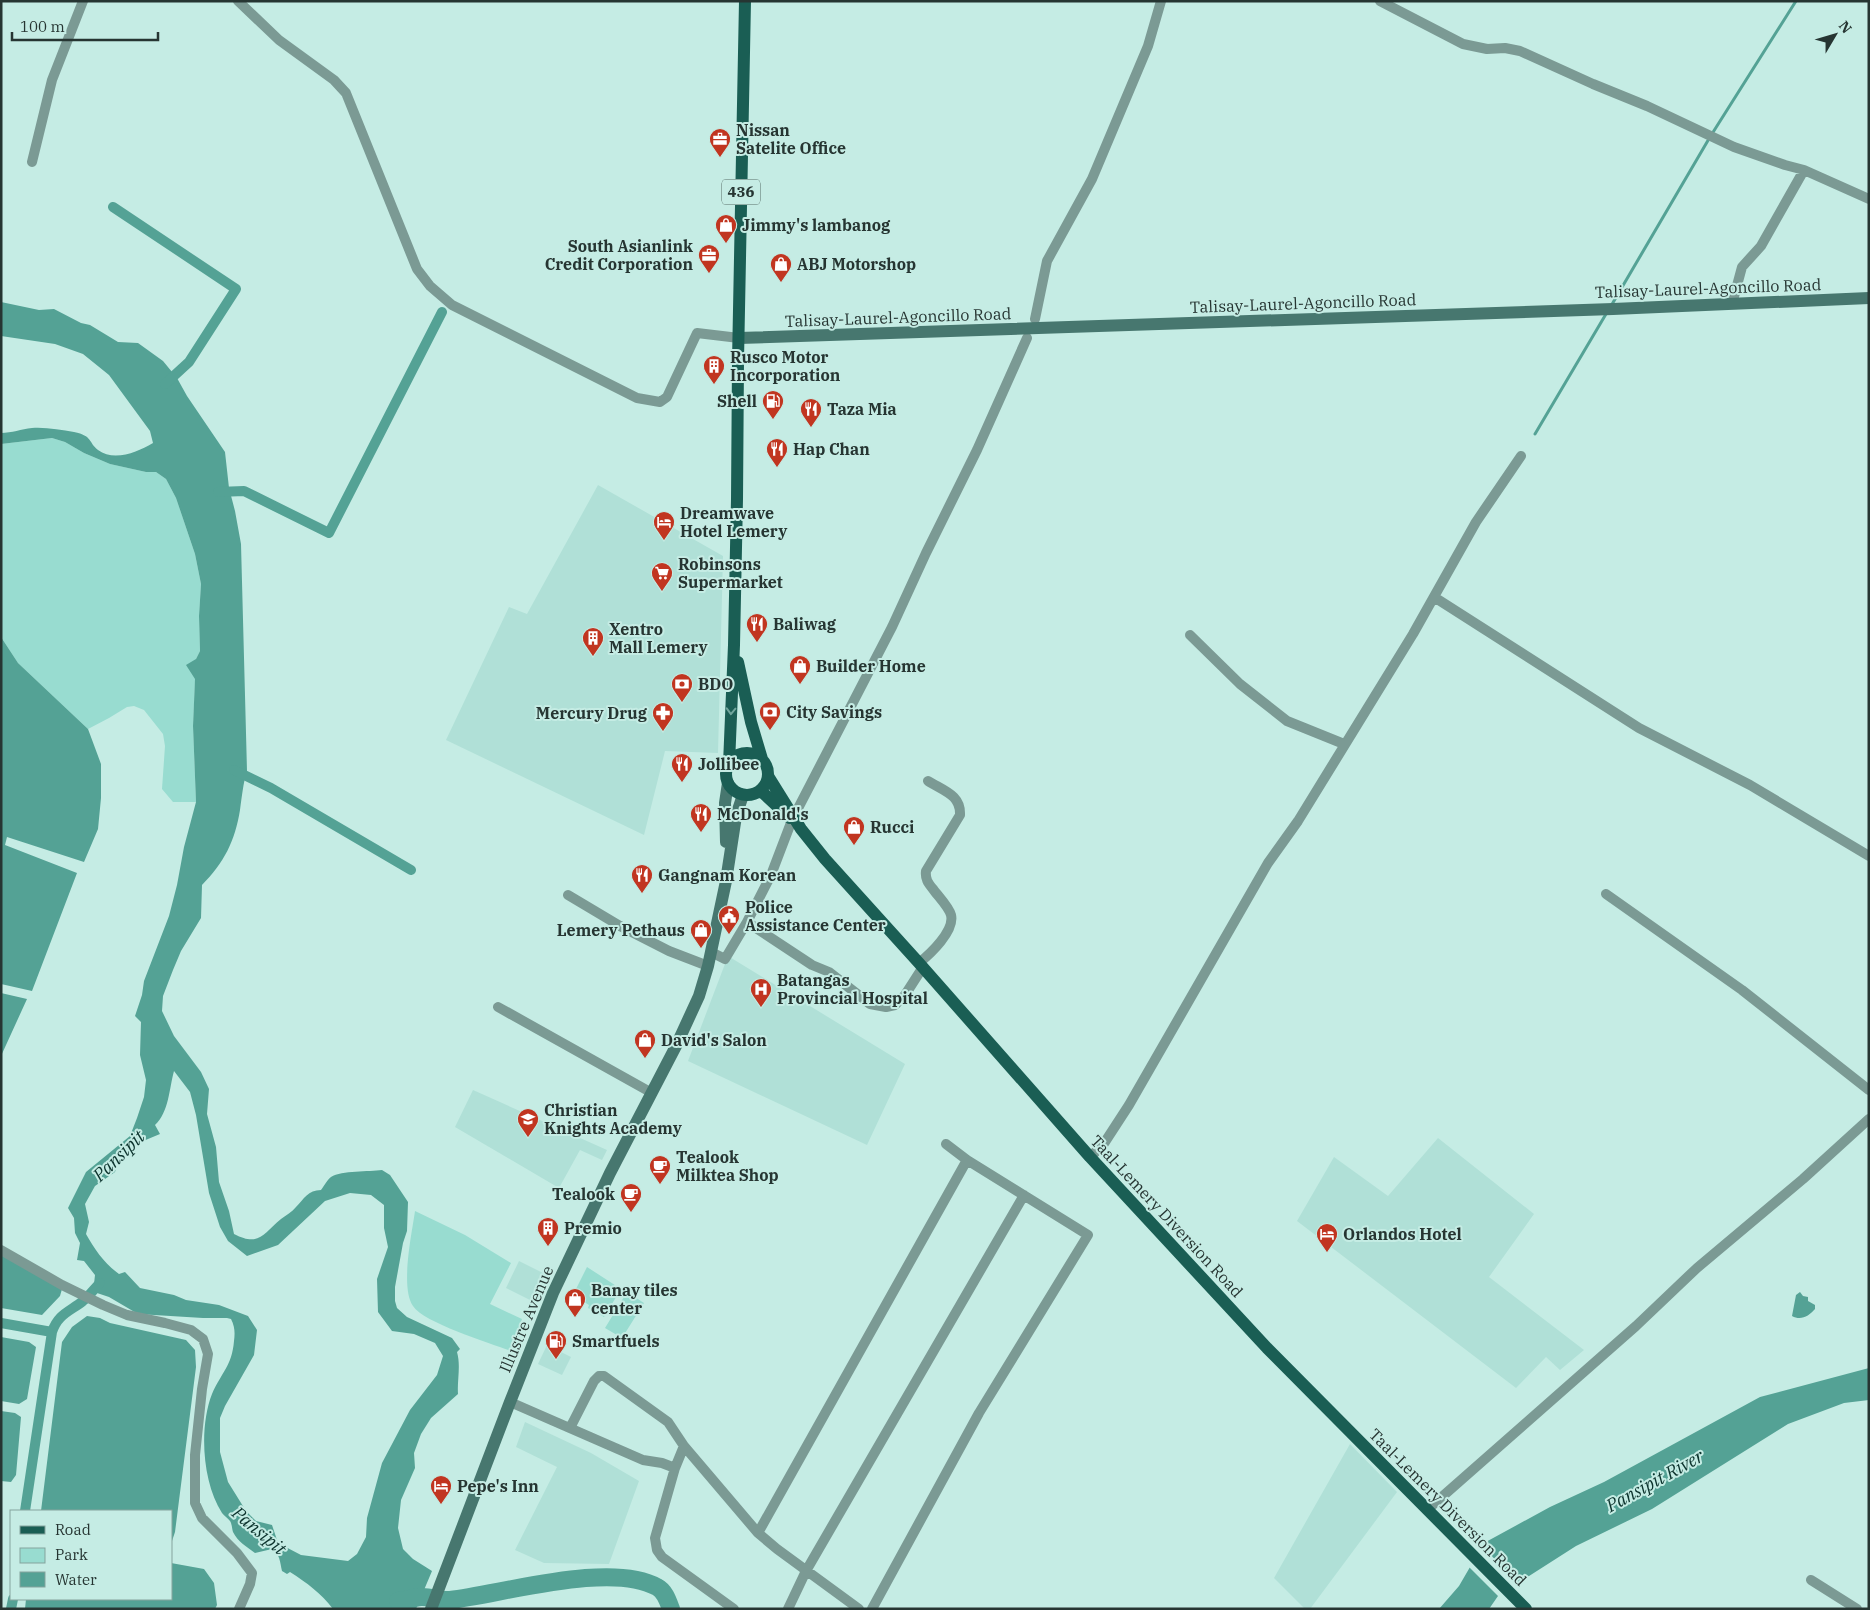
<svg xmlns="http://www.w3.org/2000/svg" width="1870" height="1610" font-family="'IBM Plex Serif',serif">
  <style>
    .built { fill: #b0e0d7 }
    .green { fill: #98dcd0 }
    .water { fill: #54a295; fill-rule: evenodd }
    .pier { fill: #c5ece4 }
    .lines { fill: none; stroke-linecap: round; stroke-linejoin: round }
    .stream { stroke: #54a295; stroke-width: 3 }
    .canal { stroke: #54a295; stroke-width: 10 }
    .river { stroke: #54a295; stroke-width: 18 }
    .minor { stroke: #7b9a94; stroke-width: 10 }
    .secondary { stroke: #47776f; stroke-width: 12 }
    .primary { stroke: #1a5e54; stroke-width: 12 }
    .oneway { stroke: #70a59c }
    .labels { text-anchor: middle; stroke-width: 4; stroke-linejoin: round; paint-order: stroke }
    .shield { fill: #c5ece4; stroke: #566c67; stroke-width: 1 }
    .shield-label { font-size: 15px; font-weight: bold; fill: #263532 }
    .poi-label { font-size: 16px; font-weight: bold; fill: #263532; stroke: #c5ece4; text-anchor: start }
    .street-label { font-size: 16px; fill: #263532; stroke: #c5ece4 }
    .water-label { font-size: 18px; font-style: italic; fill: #0c332d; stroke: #c5ece4 }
  </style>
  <rect width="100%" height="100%" fill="#c5ece4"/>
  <path class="built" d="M 598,485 L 723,556 L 718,753 L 665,751 L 644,835 L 446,740 L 509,607 L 527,614 Z
    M 728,956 L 905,1064 L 867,1145 L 688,1061 Z
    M 473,1090 L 607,1150 L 602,1160 L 580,1150 L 559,1188 L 455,1127 Z
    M 1438,1138 L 1534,1214 L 1489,1277 L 1584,1350 L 1560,1370 L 1546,1357 L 1516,1388 L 1297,1221 L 1334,1157 L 1388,1196 Z
    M 519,1261 L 549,1276 L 536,1303 L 506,1288 Z
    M 547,1345 L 571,1357 L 562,1375 L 538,1364 Z
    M 525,1422 L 591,1453 L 639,1481 L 609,1564 L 544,1563 L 515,1550 L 557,1467 L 516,1447 Z
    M 1350,1444 L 1397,1492 L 1310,1609 L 1305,1609 L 1274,1578 Z"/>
  <path class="green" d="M 52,438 L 65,442 L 84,453 L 110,464 L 146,472 L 156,472 L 166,479 L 176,498 L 195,554 L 201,584 L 199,616 L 200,651 L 196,659 L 193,726 L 196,802 L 173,802 L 162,789 L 165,746 L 163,734 L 144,710 L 134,706 L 127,707 L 109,718 L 88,729 L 18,663 L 1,637 L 1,444 Z
    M 415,1211 L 465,1235 L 511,1263 L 490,1304 L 522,1319 L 511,1351 C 490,1343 424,1323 413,1306 C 400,1288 412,1233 415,1211 Z
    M 587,1267 L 621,1289 L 604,1317 L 588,1308 L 589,1305 L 573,1295 Z
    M 627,1292 L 644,1303 L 622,1338 L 605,1328 Z"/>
  <path class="water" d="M 1,302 L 39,310 L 54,309 L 81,323 L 90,325 L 118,342 L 138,343 L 163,361 L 177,378 L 187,396 L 225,452 L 229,488 L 235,511 L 241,544 L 247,771 C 243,784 242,796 240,810 C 235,841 224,863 202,885 L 201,918 L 181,951 L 173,970 L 163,996 L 162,1011 L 174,1036 L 201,1072 L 209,1089 L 207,1114 L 216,1147 L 219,1182 L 229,1211 L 234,1234 C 259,1247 263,1234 281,1219 C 286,1215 292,1212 296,1207 C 304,1199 308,1190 321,1190 C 324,1186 327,1180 331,1177 C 342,1170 369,1172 382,1170 L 390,1175 L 408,1202 L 407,1231 L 403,1243 L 395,1287 L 395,1301 L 397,1308 L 407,1317 L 452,1338 L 460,1349 L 457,1352 C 461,1366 457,1380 458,1394 L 431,1418 L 421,1434 L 414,1453 L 415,1468 L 401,1500 L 398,1528 L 403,1549 L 413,1559 L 432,1571 L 416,1609 L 333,1609 C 321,1593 307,1583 290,1572 L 287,1574 L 282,1571 C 280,1562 280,1554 272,1549 L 255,1553 C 247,1547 238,1542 233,1532 C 232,1529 232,1524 230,1521 C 228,1518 224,1516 222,1513 C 202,1482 199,1427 212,1394 C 221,1373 232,1366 234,1341 C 235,1333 235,1327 231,1319 L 227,1318 L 203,1318 L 138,1314 L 109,1297 L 91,1291 L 94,1284 L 95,1275 L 84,1261 L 77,1260 L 80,1243 L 75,1233 L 74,1218 L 68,1208 L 86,1172 L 130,1136 L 137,1118 L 144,1097 L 146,1080 L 140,1055 L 141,1022 L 135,1016 L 142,995 L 144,981 L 169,916 L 177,885 L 184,847 L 196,802 L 193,726 L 195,679 L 186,665 L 196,659 L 200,651 L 199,616 L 201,584 L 195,554 L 176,498 L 166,479 L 156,472 L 146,472 L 110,464 L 84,453 L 65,442 L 52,438 L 1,444 L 1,433 C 12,433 21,429 32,428 C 46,427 61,430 74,432 C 93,436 88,442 98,450 C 114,462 138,452 153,443 L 150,431 L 109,375 L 83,354 L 55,344 L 1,336 ZM 174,1071 L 190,1092 L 196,1115 L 209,1193 L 220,1227 L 228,1241 L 247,1256 L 278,1245 L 325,1201 L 350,1193 L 371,1195 L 384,1205 L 384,1228 L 388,1247 L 377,1279 L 378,1312 L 392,1331 L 414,1334 L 435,1343 L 443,1356 L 437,1375 L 410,1410 L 382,1463 L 367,1518 L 366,1537 L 357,1554 L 348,1561 L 301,1555 L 278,1543 L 272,1525 L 256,1521 L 246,1511 L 228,1482 L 220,1452 L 220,1418 L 225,1406 L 254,1355 L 257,1330 L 248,1316 L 219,1305 L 186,1300 L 174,1295 L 140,1288 L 125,1272 L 119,1274 C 104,1263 95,1250 86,1234 L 89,1222 L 85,1204 L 95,1186 L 115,1172 L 117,1165 L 128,1152 L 136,1153 L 136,1144 L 160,1134 L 155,1125 C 169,1112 169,1089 174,1071 Z
    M 1,637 L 18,663 L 88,729 L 101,764 L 101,798 L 98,829 L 84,862 L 7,837 L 5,845 L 77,873 L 32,991 L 1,984 Z
    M 1,993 L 27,999 L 1,1056 Z
    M 1,1253 L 62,1289 L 60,1296 L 42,1315 L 1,1308 Z
    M 1800,1292 L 1803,1296 L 1808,1297 L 1808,1301 L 1815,1305 L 1815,1309 C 1809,1316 1801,1321 1792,1316 L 1796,1295 Z
    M 87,1316 L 100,1318 L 110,1323 L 186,1340 L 195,1350 L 196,1367 L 175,1532 L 171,1544 L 171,1511 L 41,1511 L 62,1342 L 72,1327 Z
    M 1,1337 L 29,1342 L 36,1347 L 27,1399 L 19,1404 L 1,1401 Z
    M 1869,1368 L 1869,1400 L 1844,1403 L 1788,1424 L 1652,1509 L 1576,1546 L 1498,1596 L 1489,1609 L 1439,1609 L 1459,1586 L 1484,1543 L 1550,1507 L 1604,1482 L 1760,1397 Z
    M 1,1411 L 15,1413 L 21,1417 L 16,1475 L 11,1482 L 1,1481 Z
    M 171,1563 L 204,1569 L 214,1583 L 217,1605 L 215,1609 L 25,1609 L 26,1599 L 171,1599 Z"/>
  <path class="pier" d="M 1481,1545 L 1520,1585 L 1500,1598 L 1468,1566 Z"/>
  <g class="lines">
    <path class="stream" d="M 1611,306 L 1710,137 L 1796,1
      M 1535,434 L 1606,314"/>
    <path class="canal" d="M 113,207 L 236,289 L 189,362 L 165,384
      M 218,492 L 244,491 L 329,533 L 442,312
      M 234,770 L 271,788 L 411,870
      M 1,1323 L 52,1332
      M 25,1511 L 52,1332 C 58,1314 69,1312 83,1301 C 89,1296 94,1289 100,1283
      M 11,1609 L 13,1599"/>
    <path class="river" d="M 398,1601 C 405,1600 413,1598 420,1597 C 430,1596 440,1601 450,1600 C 502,1594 611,1561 657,1587 C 665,1591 668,1601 671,1609"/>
    <path class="minor" d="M 238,1 L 279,40 L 334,80 L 346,93 L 417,269 L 430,286 L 452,305 L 637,398 L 660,402 L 667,397 L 697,333 L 739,338
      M 1380,1 L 1463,44 L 1487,49 L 1505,48 L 1520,51 L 1593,84 L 1647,106 L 1734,147 L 1785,165 L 1804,170 L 1869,199
      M 32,162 L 52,80 L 83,1
      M 1732,304 L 1742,267 L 1761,246 L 1804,170
      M 1035,319 L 1047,261 L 1092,179 L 1148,46 L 1161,1
      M 1434,597 L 1639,728 L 1750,785 L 1869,856
      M 1190,635 L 1240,684 L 1287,721 L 1344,744
      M 1606,894 L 1742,990 L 1869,1090
      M 568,895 L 620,926 L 669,951 L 708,966
      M 747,922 L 771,875 L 792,820 L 892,627 L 926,553 L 977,450 L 1027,338
      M 711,952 L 725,959 L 747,922 L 812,965 L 829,972 L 870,1004 L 886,1007 L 895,1005 L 905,995 L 923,967
      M 919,963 C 930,954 955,931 951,915 C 949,907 938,896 933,889 C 928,883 925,879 926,871 L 960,815 C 961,795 944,791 928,781
      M 498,1007 L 652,1093
      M 1090,1157 L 1103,1145 L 1129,1105 L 1268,863 L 1298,821 L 1413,634 L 1476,522 L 1521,456
      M 1,1250 L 62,1285 L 103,1305 L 127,1315 L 165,1323 L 191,1330 L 203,1339 L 208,1354 L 202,1389 L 195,1455 L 195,1503 L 202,1518 L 237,1553 L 252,1573 L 250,1584 L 239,1609
      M 510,1402 L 643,1460 L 662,1463 L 675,1468 L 684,1446 L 668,1422 L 604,1376 L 599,1376 L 594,1381 L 570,1428
      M 684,1446 L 758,1533 L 777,1549 L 859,1609
      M 675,1468 L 655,1538 L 657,1550 L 662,1557 L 734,1609
      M 1427,1510 L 1636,1326 L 1697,1268 L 1803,1179 L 1869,1119
      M 758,1533 L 967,1160
      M 1811,1580 L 1857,1609
      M 788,1609 L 806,1571 L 1024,1195
      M 872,1609 L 979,1413 L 1088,1235 L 967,1160 L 946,1144"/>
    <path class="secondary" d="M 739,338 L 1613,309 L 1869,298
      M 726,842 L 725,803 L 728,783
      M 431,1609 L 510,1402 L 553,1293 L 610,1173 L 676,1046 L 699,996 L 708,966 L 726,881 L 736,816 L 743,795"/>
    <path class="primary" d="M 738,662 L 751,722 L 762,759
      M726 774a21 21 0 1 1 42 0a21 21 0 1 1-42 0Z
      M 729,764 L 734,645 L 737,499 L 738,361 L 745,1
      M 768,776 L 801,829 L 825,859 L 919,963 L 1090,1157 L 1267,1348 L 1526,1609
      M 761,791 L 790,818"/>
  </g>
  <defs><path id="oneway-chevron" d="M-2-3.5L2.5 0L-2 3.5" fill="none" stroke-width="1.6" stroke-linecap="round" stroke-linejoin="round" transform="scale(1.25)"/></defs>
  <use class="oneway" href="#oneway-chevron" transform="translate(731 711) rotate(92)"/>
  <defs>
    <g id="office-pin" transform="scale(1.125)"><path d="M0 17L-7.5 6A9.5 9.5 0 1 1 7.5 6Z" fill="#c13520" stroke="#c5ece4"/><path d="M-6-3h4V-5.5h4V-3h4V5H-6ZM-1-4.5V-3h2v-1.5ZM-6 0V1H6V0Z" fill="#fff"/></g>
    <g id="shop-pin" transform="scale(1.125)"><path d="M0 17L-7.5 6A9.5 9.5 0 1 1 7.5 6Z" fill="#c13520" stroke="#c5ece4"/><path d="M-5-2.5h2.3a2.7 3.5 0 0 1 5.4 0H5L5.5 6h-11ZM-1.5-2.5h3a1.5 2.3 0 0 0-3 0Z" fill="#fff"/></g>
    <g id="building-pin" transform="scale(1.125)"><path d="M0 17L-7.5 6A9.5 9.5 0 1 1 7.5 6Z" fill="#c13520" stroke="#c5ece4"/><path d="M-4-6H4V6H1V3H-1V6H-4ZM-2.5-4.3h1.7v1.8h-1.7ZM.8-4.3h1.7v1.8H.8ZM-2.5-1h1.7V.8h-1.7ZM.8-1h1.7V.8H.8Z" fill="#fff"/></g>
    <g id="fuel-pin" transform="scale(1.125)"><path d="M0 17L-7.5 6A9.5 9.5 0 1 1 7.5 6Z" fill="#c13520" stroke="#c5ece4"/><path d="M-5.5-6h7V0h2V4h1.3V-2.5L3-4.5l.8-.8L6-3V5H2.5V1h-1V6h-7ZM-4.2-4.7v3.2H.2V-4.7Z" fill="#fff"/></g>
    <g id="restaurant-pin" transform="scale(1.125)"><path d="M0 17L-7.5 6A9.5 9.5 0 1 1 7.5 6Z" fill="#c13520" stroke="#c5ece4"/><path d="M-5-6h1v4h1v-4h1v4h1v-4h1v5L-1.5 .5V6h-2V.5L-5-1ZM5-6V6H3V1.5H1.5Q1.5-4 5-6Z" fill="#fff"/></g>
    <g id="hotel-pin" transform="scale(1.125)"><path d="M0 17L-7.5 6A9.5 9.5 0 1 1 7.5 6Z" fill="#c13520" stroke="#c5ece4"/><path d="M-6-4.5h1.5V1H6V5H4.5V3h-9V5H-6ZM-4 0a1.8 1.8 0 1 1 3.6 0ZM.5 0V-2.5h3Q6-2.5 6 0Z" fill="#fff"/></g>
    <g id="supermarket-pin" transform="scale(1.125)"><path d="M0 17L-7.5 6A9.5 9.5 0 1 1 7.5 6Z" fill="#c13520" stroke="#c5ece4"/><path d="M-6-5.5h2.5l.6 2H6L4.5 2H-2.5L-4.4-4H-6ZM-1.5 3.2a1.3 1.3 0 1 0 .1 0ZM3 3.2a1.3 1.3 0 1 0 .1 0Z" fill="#fff"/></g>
    <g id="bank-pin" transform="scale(1.125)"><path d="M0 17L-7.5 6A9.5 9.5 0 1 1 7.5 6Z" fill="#c13520" stroke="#c5ece4"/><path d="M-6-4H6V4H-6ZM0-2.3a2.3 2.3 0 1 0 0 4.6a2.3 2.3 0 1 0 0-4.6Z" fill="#fff"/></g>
    <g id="pharmacy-pin" transform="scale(1.125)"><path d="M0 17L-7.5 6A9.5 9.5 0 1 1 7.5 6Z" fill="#c13520" stroke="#c5ece4"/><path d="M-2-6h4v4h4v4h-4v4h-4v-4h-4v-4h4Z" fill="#fff"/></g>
    <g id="civic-pin" transform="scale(1.125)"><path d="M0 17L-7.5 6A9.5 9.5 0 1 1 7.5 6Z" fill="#c13520" stroke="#c5ece4"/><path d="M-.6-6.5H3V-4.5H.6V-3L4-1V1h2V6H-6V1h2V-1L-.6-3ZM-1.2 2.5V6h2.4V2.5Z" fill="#fff"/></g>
    <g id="hospital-pin" transform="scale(1.125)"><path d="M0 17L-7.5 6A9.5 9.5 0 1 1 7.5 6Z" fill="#c13520" stroke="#c5ece4"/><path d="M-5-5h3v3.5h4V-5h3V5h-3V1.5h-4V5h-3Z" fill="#fff"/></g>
    <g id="school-pin" transform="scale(1.125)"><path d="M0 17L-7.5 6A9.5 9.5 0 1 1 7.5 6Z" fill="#c13520" stroke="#c5ece4"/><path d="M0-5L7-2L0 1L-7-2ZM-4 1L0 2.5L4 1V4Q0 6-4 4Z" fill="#fff"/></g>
    <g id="cafe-pin" transform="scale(1.125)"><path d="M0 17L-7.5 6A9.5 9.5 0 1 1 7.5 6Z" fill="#c13520" stroke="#c5ece4"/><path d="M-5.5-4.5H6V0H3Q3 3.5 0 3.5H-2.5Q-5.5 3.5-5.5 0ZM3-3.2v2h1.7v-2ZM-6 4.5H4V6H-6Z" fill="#fff"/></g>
  </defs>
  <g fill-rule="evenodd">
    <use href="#office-pin" x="720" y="139"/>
    <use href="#shop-pin" x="726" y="225"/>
    <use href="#office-pin" x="709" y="255"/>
    <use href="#shop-pin" x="781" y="264"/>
    <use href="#building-pin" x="714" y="366"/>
    <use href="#fuel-pin" x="773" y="401"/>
    <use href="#restaurant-pin" x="811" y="409"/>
    <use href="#restaurant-pin" x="777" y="449"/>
    <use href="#hotel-pin" x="664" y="522"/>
    <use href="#supermarket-pin" x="662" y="573"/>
    <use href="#restaurant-pin" x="757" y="624"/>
    <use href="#building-pin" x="593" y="638"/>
    <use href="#shop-pin" x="800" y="666"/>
    <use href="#bank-pin" x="682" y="684"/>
    <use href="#bank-pin" x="770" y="712"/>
    <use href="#pharmacy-pin" x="663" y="713"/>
    <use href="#restaurant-pin" x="682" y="764"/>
    <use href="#restaurant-pin" x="701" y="814"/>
    <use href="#shop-pin" x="854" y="827"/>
    <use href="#restaurant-pin" x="642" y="875"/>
    <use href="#civic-pin" x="729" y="916"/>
    <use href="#shop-pin" x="701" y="930"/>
    <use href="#hospital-pin" x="761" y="989"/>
    <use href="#shop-pin" x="645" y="1040"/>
    <use href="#school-pin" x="528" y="1119"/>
    <use href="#cafe-pin" x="660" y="1166"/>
    <use href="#cafe-pin" x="631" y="1194"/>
    <use href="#building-pin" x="548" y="1228"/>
    <use href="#hotel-pin" x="1327" y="1234"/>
    <use href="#shop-pin" x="575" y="1299"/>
    <use href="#fuel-pin" x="556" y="1341"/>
    <use href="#hotel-pin" x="441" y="1486"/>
  </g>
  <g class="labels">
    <rect class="shield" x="722" y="179.5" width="38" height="25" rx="4"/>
    <g class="shield-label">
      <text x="741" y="197">436</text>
    </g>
    <g class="poi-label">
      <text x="736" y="136">Nissan<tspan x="736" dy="18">Satelite Office</tspan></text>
      <text x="742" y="231">Jimmy's lambanog</text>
      <text x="693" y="252" text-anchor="end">South Asianlink<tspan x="693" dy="18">Credit Corporation</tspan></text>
      <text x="797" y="270">ABJ Motorshop</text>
      <text x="730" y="363">Rusco Motor<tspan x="730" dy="18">Incorporation</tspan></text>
      <text x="757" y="407" text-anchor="end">Shell</text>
      <text x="827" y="415">Taza Mia</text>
      <text x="793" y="455">Hap Chan</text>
      <text x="680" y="519">Dreamwave<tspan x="680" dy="18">Hotel Lemery</tspan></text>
      <text x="678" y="570">Robinsons<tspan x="678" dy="18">Supermarket</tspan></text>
      <text x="773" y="630">Baliwag</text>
      <text x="609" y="635">Xentro<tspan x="609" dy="18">Mall Lemery</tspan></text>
      <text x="816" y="672">Builder Home</text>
      <text x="698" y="690">BDO</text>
      <text x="786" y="718">City Savings</text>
      <text x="647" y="719" text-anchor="end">Mercury Drug</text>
      <text x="698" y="770">Jollibee</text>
      <text x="717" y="820">McDonald's</text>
      <text x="870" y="833">Rucci</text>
      <text x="658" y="881">Gangnam Korean</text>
      <text x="745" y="913">Police<tspan x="745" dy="18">Assistance Center</tspan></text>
      <text x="685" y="936" text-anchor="end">Lemery Pethaus</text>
      <text x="777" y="986">Batangas<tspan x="777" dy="18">Provincial Hospital</tspan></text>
      <text x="661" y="1046">David's Salon</text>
      <text x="544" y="1116">Christian<tspan x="544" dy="18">Knights Academy</tspan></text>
      <text x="676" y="1163">Tealook<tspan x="676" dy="18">Milktea Shop</tspan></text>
      <text x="615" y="1200" text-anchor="end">Tealook</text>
      <text x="564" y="1234">Premio</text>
      <text x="1343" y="1240">Orlandos Hotel</text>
      <text x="591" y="1296">Banay tiles<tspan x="591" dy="18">center</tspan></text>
      <text x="572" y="1347">Smartfuels</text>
      <text x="457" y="1492">Pepe's Inn</text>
    </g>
    <g class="street-label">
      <text transform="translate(1708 288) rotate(-2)" y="6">Talisay-Laurel-Agoncillo Road</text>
      <text transform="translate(1303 303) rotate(-2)" y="6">Talisay-Laurel-Agoncillo Road</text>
      <text transform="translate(898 317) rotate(-2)" y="6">Talisay-Laurel-Agoncillo Road</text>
      <text transform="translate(1167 1216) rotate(47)" y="6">Taal-Lemery Diversion Road</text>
      <text transform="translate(526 1319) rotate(-67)" y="6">Illustre Avenue</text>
      <text transform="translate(1448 1507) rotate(45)" y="6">Taal-Lemery Diversion Road</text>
    </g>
    <g class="water-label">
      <text transform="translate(119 1156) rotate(-44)" y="6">Pansipit</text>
      <text transform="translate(1655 1481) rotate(-29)" y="6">Pansipit River</text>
      <text transform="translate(259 1531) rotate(40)" y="6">Pansipit</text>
    </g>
  </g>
  <rect width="1870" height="1610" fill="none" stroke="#263532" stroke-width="5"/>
  <rect x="10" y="1510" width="162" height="90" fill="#c5ece4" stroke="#85a39d"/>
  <rect x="20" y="1526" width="25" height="8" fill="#1a5e54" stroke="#85a39d"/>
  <text x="55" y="1535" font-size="15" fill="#263532">Road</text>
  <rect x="20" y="1548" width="25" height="15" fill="#98dcd0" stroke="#85a39d"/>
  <text x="55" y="1560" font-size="15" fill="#263532">Park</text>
  <rect x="20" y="1572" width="25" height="15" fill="#54a295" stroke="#85a39d"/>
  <text x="55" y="1585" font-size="15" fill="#263532">Water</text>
  <g transform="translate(1835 35) rotate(52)" stroke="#c5ece4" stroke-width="4" paint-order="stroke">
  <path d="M0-4L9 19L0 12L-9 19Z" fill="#263532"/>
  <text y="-8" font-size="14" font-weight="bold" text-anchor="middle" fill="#263532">N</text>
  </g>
  <path d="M12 32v8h146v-8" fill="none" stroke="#263532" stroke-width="2.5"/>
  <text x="20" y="32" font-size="15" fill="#263532" stroke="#c5ece4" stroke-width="4" paint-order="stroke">100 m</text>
</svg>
